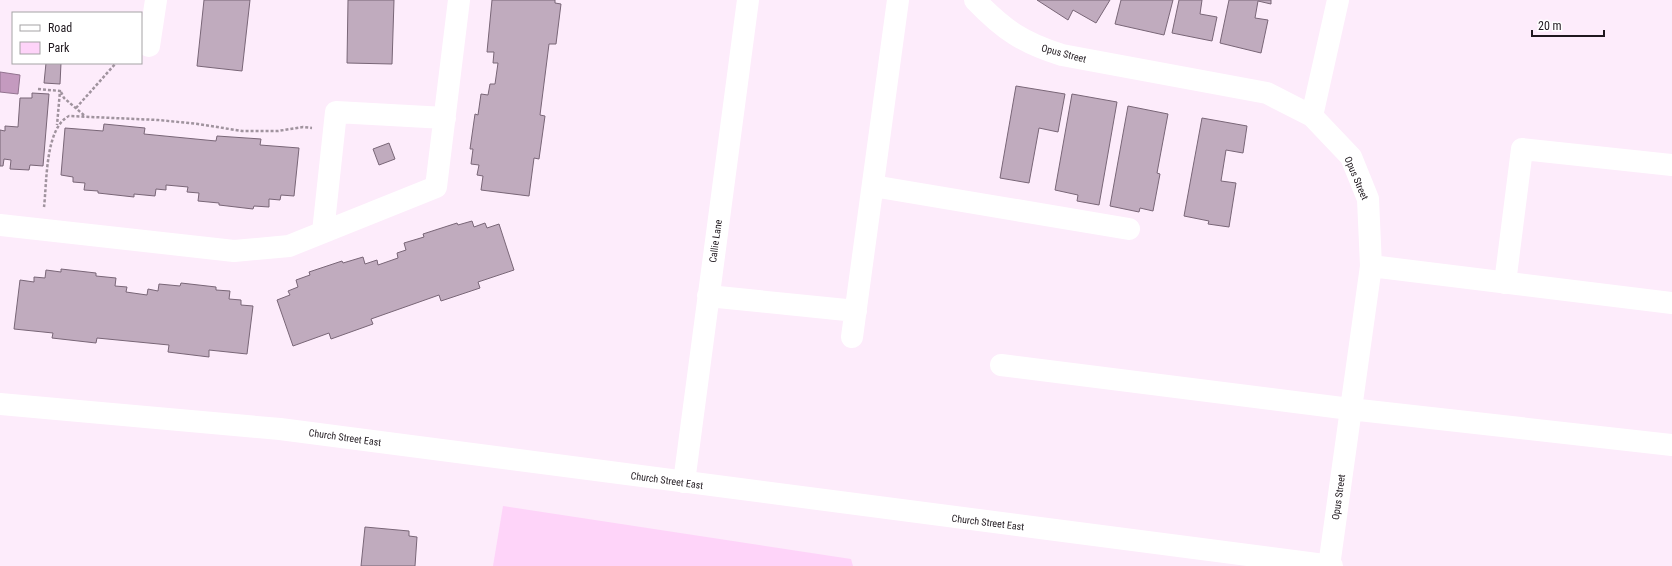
<svg xmlns="http://www.w3.org/2000/svg" width="1672" height="566" font-family="'Roboto Condensed',sans-serif">
  <style>
    .green { fill: #fed4f9 }
    .water { fill: #c49abf; stroke: #92738f }
    .building { fill: #c0abbe; stroke: #796677 }
    .lines { fill: none; stroke-linecap: round; stroke-linejoin: round }
    .path { stroke: #a0939e; stroke-width: 2.5; stroke-dasharray: 3 2; stroke-linecap: butt }
    .minor { stroke: #fff; stroke-width: 22 }
    .major { stroke: #fff; stroke-width: 22 }
    .labels { text-anchor: middle; stroke-width: 3.5; stroke-linejoin: round; paint-order: stroke }
    .street-label { font-size: 10px; fill: #1f181e; stroke: #fff }
  </style>
  <rect width="100%" height="100%" fill="#fdecfb"/>
  <path class="green" d="M 503,506 L 851,559 L 853,566 L 493,566 Z"/>
  <path class="water" d="M 0,72 L 20,75 L 18,94 L 0,92 Z"/>
  <path class="building" d="M 204,0 L 250,0 L 242,71 L 197,66 Z
    M 348,0 L 394,0 L 392,64 L 347,63 Z
    M 492,0 L 555,0 L 555,3 L 561,4 L 556,44 L 549,44 L 540,115 L 545,116 L 539,159 L 534,158 L 529,196 L 481,190 L 483,176 L 477,175 L 479,165 L 471,164 L 473,149 L 470,149 L 475,114 L 478,115 L 481,94 L 488,95 L 490,84 L 495,84 L 498,63 L 493,63 L 494,52 L 487,52 Z
    M 1037,0 L 1110,0 L 1096,23 L 1073,10 L 1068,20 Z
    M 1121,0 L 1173,0 L 1164,35 L 1115,24 Z
    M 1179,0 L 1202,0 L 1200,14 L 1217,17 L 1212,41 L 1172,33 Z
    M 1229,0 L 1271,0 L 1271,4 L 1258,1 L 1255,18 L 1268,20 L 1261,53 L 1220,43 Z
    M 46,63 L 61,63 L 60,84 L 44,83 Z
    M 1016,86 L 1065,94 L 1058,132 L 1039,128 L 1029,183 L 1000,178 Z
    M 32,93 L 49,94 L 43,166 L 30,165 L 29,170 L 10,169 L 11,160 L 4,159 L 3,166 L 0,166 L 0,130 L 5,131 L 5,126 L 18,127 L 20,98 L 32,98 Z
    M 1072,94 L 1117,102 L 1099,205 L 1077,201 L 1078,195 L 1055,190 Z
    M 1128,106 L 1168,114 L 1157,173 L 1160,174 L 1153,211 L 1140,208 L 1139,212 L 1110,206 Z
    M 1202,118 L 1247,126 L 1243,153 L 1226,150 L 1221,181 L 1236,183 L 1229,227 L 1208,224 L 1209,221 L 1184,216 Z
    M 104,124 L 145,128 L 144,134 L 216,141 L 217,136 L 261,139 L 260,145 L 299,148 L 294,196 L 281,195 L 280,200 L 269,199 L 269,207 L 254,206 L 253,209 L 219,205 L 219,203 L 198,201 L 199,193 L 187,192 L 188,187 L 166,185 L 166,190 L 156,189 L 155,196 L 134,194 L 134,197 L 98,193 L 98,191 L 84,190 L 85,183 L 73,182 L 73,177 L 61,175 L 65,128 L 103,131 Z
    M 389,143 L 395,159 L 379,165 L 373,149 Z
    M 472,221 L 474,227 L 485,223 L 487,228 L 499,224 L 514,270 L 478,282 L 480,288 L 441,301 L 439,295 L 371,319 L 373,324 L 331,339 L 329,333 L 293,346 L 277,300 L 290,295 L 288,291 L 298,287 L 296,280 L 310,275 L 309,272 L 342,261 L 343,263 L 363,257 L 365,264 L 377,260 L 378,265 L 398,258 L 397,253 L 406,250 L 404,243 L 424,237 L 423,234 L 457,223 L 458,225 Z
    M 61,269 L 96,273 L 96,276 L 116,278 L 115,286 L 127,287 L 126,292 L 147,295 L 148,289 L 158,291 L 159,284 L 180,286 L 181,283 L 216,287 L 216,290 L 230,291 L 229,299 L 241,300 L 241,305 L 253,306 L 247,354 L 209,350 L 209,357 L 168,352 L 169,345 L 97,338 L 96,343 L 52,338 L 53,333 L 14,329 L 20,280 L 34,282 L 34,277 L 45,278 L 46,270 L 61,272 Z
    M 365,527 L 409,531 L 409,536 L 417,537 L 415,566 L 361,566 Z"/>
  <g class="lines">
    <path class="path" d="M 38,89 L 60,91 L 57,125
      M 61,92 L 64,98 L 85,116
      M 76,108 L 116,63
      M 44,207 C 47,182 45,128 69,116 L 158,120 L 198,124 L 242,131 L 278,131 L 303,127 L 312,128"/>
    <path class="minor" d="M 975,0 C 1004,30 1023,43 1062,55 L 1267,93 L 1312,116 L 1351,157 L 1368,199 L 1371,266 L 1329,566
      M 149,46 L 156,0
      M 1312,116 L 1338,0
      M 873,186 L 1129,229
      M 0,225 L 234,251 L 289,246 L 436,187 L 459,0
      M 323,232 L 336,112 L 445,118
      M 1371,266 L 1672,303
      M 1505,283 L 1522,149 L 1672,165
      M 708,296 L 856,311
      M 852,337 L 898,0
      M 1001,365 L 1350,409 L 1672,445
      M 684,482 L 748,0"/>
    <path class="major" d="M 0,404 L 280,429 L 1332,566"/>
  </g>
  <g class="labels">
    <g class="street-label">
      <text transform="translate(1064 53) rotate(15)" y="4">Opus Street</text>
      <text transform="translate(1357 178) rotate(67)" y="4">Opus Street</text>
      <text transform="translate(715 241) rotate(-82)" y="4">Callie Lane</text>
      <text transform="translate(345 437) rotate(8)" y="4">Church Street East</text>
      <text transform="translate(667 480) rotate(8)" y="4">Church Street East</text>
      <text transform="translate(1338 497) rotate(-82)" y="4">Opus Street</text>
      <text transform="translate(988 522) rotate(7)" y="4">Church Street East</text>
    </g>
  </g>
  <rect x="12" y="12" width="130" height="52" fill="#ffffff" stroke="#a5a3a5"/>
  <rect x="20" y="25" width="20" height="6" fill="#ffffff" stroke="#a5a3a5"/>
  <text x="48" y="32" font-size="12" fill="#1f181e">Road</text>
  <rect x="20" y="42" width="20" height="12" fill="#fed4f9" stroke="#a5a3a5"/>
  <text x="48" y="52" font-size="12" fill="#1f181e">Park</text>
  <path d="M1532 30v6h72v-6" fill="none" stroke="#1f181e" stroke-width="2"/>
  <text x="1538" y="30" font-size="12" fill="#1f181e" stroke="#ffffff" stroke-width="3" paint-order="stroke">20 m</text>
</svg>
